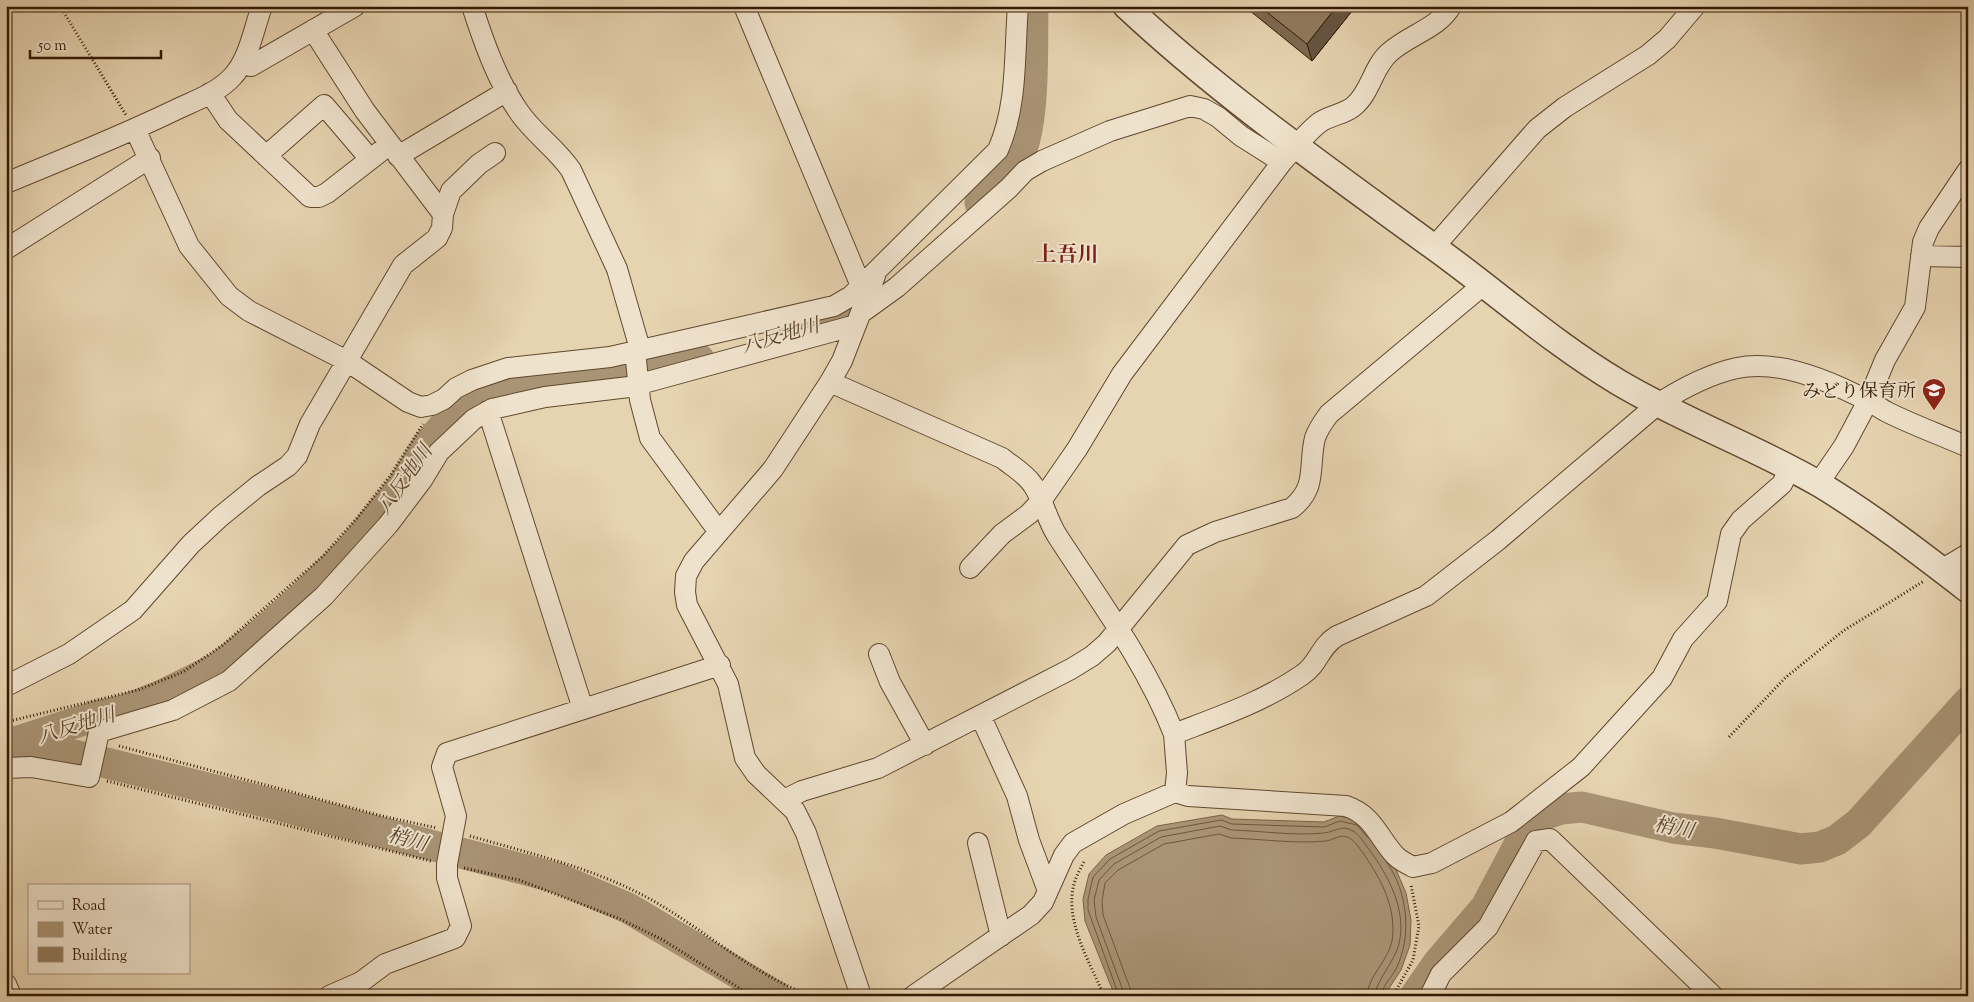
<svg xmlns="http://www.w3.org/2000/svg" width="1974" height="1002" font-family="'Sorts Mill Goudy','Noto Serif JP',serif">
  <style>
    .water { fill: #a99475; stroke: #7a6347 }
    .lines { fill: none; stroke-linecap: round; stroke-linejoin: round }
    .shore { stroke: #6e563c; stroke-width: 1 }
    .river { stroke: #a99475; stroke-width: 31 }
    .minor-casing { stroke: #60482e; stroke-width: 22 }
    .tertiary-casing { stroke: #60482e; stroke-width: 28 }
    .path { stroke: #341903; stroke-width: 3; stroke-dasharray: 1 2.5; stroke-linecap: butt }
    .minor { stroke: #efe2cc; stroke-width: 20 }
    .tertiary { stroke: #efe2cc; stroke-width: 25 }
    .wall { fill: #7d6950; stroke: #341903 }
    .shaded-wall { fill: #665541; stroke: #341903 }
    .building { fill: #917a5d; stroke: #341903 }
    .labels { text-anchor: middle; stroke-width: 4; stroke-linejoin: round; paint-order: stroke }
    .poi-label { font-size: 19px; fill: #341903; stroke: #efe2cc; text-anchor: end }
    .water-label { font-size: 20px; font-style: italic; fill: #5d442b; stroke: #efe2cc }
    .quarter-label { font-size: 21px; font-weight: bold; fill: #7a1f14; stroke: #efe2cc }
  </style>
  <rect width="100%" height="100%" fill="#e6d3b0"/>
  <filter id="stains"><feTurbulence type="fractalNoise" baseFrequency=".004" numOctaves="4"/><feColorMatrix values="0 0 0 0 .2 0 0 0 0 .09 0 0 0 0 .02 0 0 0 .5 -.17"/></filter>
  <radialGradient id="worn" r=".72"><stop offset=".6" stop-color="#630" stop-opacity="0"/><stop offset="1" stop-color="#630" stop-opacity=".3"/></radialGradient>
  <path class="water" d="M 1222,815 L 1232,819 L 1324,822 L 1339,816 L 1360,820 L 1394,865 L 1406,893 L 1411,920 L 1410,945 L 1401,970 L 1384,996 L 1115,996 L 1085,921 L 1083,899 L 1089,874 L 1106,855 L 1157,826 Z"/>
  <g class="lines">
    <path class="shore" d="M 1119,996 L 1088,910 L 1088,899 L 1093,877 L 1110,859 L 1159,831 L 1221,820 L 1232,824 L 1324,827 L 1340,821 L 1357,825 L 1367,837
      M 1125,996 L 1096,917 L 1094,900 L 1099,880 L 1114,864 L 1161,837 L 1220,826 L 1232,830 C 1262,831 1294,836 1324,833 C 1335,832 1342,824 1353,831 C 1359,834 1364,843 1368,848 C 1388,875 1407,909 1399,944 C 1395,961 1375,982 1375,996
      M 1133,996 L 1103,915 L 1102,901 L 1105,883 L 1118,870 L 1164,844 L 1219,834 L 1231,838 C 1261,839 1296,844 1326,841 C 1334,840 1339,834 1347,837 C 1354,839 1359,848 1363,853 C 1381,879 1397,908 1392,941 C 1388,961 1368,976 1367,996
      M 1381,996 C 1382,986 1392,977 1396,969 C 1412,937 1408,892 1387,863"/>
    <path class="river" d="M 980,203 C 992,192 1007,179 1016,164 C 1036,127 1032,50 1033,6
      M 783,336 L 850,315
      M 17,744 L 74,755 L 281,806 L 557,878 L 628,908 L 776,996
      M 6,745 L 96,716 L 124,710 L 160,696 L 217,668 L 263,632 L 301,598 L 352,548 L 402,486 L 428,444 L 450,419 L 482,396 L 506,388 L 624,375 L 699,359
      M 1415,996 L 1438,963 L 1486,907 L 1523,837 L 1535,821 L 1546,814 L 1561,809 L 1582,807 L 1673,828 L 1715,833 L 1801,849 L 1820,847 L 1837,840 L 1859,823 L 1968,702"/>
    <g class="minor-casing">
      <path id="minor" d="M 472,6 C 484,43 497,80 519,112 C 534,134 556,148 571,170 L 617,269 L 638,342 L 636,360 L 640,400 L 650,438 L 719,532
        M 744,6 L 861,286
        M 313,30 L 365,111 L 443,214
        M 242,64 L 251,66 L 355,6
        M 210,93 L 228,120 L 310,197 L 319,197 L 327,193 L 390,144
        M 135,129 L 189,246 L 229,296 L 249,311 L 347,361 L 408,402 L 421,407 L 432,405 L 444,399 L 456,388 L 472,380 L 508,368 L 610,357 L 834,306 L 851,296 L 998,150 C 1018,104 1014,55 1018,6
        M 266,156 L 324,105 L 370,159
        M 398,156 L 507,91
        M 6,183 C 61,160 117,138 171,112 C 191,102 217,94 233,76 C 249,59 254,28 262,6
        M 1434,247 L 1537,129 L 1565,107 L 1648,55 L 1667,39 L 1695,6
        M 6,249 L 150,158
        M 1921,256 L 1968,257
        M 861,313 L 897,287 L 1009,188 L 1025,171 L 1042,161 L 1110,131 L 1190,106 L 1204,109 L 1218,117 L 1241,136 L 1282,162 C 1294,149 1306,133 1319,123 C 1329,115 1344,115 1354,106 C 1371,92 1373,66 1390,52 C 1409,35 1439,28 1451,6
        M 830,382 L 1002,458 C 1012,466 1026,474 1033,485 C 1044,501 1047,521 1058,537 C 1099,600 1146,663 1174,734
        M 488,411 L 583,709
        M 1818,484 L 1844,446 L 1868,401 L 1885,360 L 1915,307 L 1923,242 L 1929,228 L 1968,170
        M 970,568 L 1002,534 L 1029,514 L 1041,501 L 1077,449 L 1122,374 L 1282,162
        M 1941,570 L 1968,554
        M 879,654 L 890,682 L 925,745
        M 6,686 L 69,654 L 133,610 L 191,544 L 220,517 L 258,486 L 288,466 L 297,456 L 310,424 L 403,265 L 437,238 L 442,228 L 443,214 L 451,191 L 479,164 L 495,153
        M 981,717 L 1017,796 L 1029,840 L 1048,891
        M 6,768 L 31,767 L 89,777 L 99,732 L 173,710 L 229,681 L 324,596 L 388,525 L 422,480 L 439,452 L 474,419 L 492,409 L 545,397 L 629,387 L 856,325
        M 1175,792 L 1188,796 L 1346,806 C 1372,815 1377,834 1393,853 C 1398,860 1406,863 1413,867 L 1432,863 L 1511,822 L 1581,767 L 1662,678 L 1683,639 L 1717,601 L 1731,534 L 1741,520 L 1782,484 L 1789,470
        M 784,800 L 802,791 L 878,768 L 1071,669 L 1092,656 L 1107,643 L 1187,545 L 1215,532 L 1292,508 C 1318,487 1308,466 1315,438 C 1318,429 1323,422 1329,414 L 1483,285
        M 978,843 L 1001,936
        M 6,984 L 11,996
        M 329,996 L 361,982 L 385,964 L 455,938 L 461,926 L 447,878 L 447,864 L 456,816 L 442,767 L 447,753 L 720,665
        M 861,996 L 806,833 L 795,811 L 756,774 L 745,758 L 728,684 L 687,605 L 685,592 L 686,576 L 694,561 L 773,469 L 830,382 L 842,361 L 875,276
        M 913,996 L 1031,915 L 1043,902 L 1064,855 L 1073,843 L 1124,814 L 1175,792 L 1177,773 L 1174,734 C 1218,717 1263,702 1302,675 C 1319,664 1319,647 1337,636 L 1426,596 L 1498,540 L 1658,404 C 1681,389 1710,374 1737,368 C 1778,359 1832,382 1868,401 C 1875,404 1881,409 1887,412 C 1913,425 1941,435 1968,447
        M 1430,996 L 1441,974 L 1488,927 L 1536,841 L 1550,839 L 1713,996"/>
    </g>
    <g class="tertiary-casing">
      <path id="tertiary" d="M 1126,6 C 1221,95 1326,168 1431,245 C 1494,290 1551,342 1618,382 C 1683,421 1756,447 1821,485 C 1872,516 1920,553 1968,590"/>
    </g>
    <path class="path" d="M 60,6 L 126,115
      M 6,722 L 138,690 L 183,672 L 223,645 L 323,556 L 357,518 L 390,476 L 423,424
      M 1729,737 L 1785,678 L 1843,631 L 1924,581
      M 119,746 L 382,816 L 437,828
      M 107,781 L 431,861
      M 470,836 C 535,855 603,870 662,906 C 710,935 757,976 811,996
      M 1084,862 C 1080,869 1076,877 1074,884 C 1064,921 1090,962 1104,996
      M 464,868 L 519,880 L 620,919 L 663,940 L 752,996
      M 1393,996 L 1413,960 L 1419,926 L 1411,885"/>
    <use href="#minor" class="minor"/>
    <use href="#tertiary" class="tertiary"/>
  </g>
  <path class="wall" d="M 1244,6 L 1356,6 L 1312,61 Z"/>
  <path class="shaded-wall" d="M 1337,6 L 1356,6 L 1312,61 L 1307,44 Z"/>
  <path class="building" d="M 1259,6 L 1337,6 L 1307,44 Z"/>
  <defs>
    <g id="school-pin" transform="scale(1.25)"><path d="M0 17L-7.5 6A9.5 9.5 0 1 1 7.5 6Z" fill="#8f2418" stroke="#efe2cc"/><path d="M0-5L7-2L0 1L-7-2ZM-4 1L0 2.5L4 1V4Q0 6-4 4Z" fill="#fff"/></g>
  </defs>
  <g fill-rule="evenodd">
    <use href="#school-pin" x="1934" y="390"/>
  </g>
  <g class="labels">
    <g class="poi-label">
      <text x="1916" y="397">みどり保育所</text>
    </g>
    <g class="water-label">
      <text transform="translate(780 335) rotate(-16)" y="7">八反地川</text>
      <text transform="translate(404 479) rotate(-55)" y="7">八反地川</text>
      <text transform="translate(76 725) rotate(-17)" y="7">八反地川</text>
      <text transform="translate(1674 827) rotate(11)" y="7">梢川</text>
      <text transform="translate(408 839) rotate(15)" y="7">梢川</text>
    </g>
    <g class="quarter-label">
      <text x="1067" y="261">上吾川</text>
    </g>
  </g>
  <rect width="1974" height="1002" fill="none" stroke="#e6d3b0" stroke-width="25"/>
  <rect x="8" y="8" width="1959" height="987" fill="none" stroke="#341903" stroke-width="2.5"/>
  <rect x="12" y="12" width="1949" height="977" fill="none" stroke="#341903"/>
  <rect x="28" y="884" width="162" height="90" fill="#efe2cc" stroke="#a4927c"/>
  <rect x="38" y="901" width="25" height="8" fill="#efe2cc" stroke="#a4927c"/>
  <text x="72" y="910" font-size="15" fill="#341903">Road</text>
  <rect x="38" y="922" width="25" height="15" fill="#a99475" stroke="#a4927c"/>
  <text x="72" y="934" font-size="15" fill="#341903">Water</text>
  <rect x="38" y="947" width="25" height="15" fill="#917a5d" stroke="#a4927c"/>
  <text x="72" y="960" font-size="15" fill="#341903">Building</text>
  <path d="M30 50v8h131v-8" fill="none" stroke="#341903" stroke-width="2.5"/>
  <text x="38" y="50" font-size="15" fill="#341903" stroke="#efe2cc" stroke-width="4" paint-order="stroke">50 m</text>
  <rect width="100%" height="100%" filter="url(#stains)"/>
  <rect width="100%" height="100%" fill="url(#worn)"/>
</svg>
